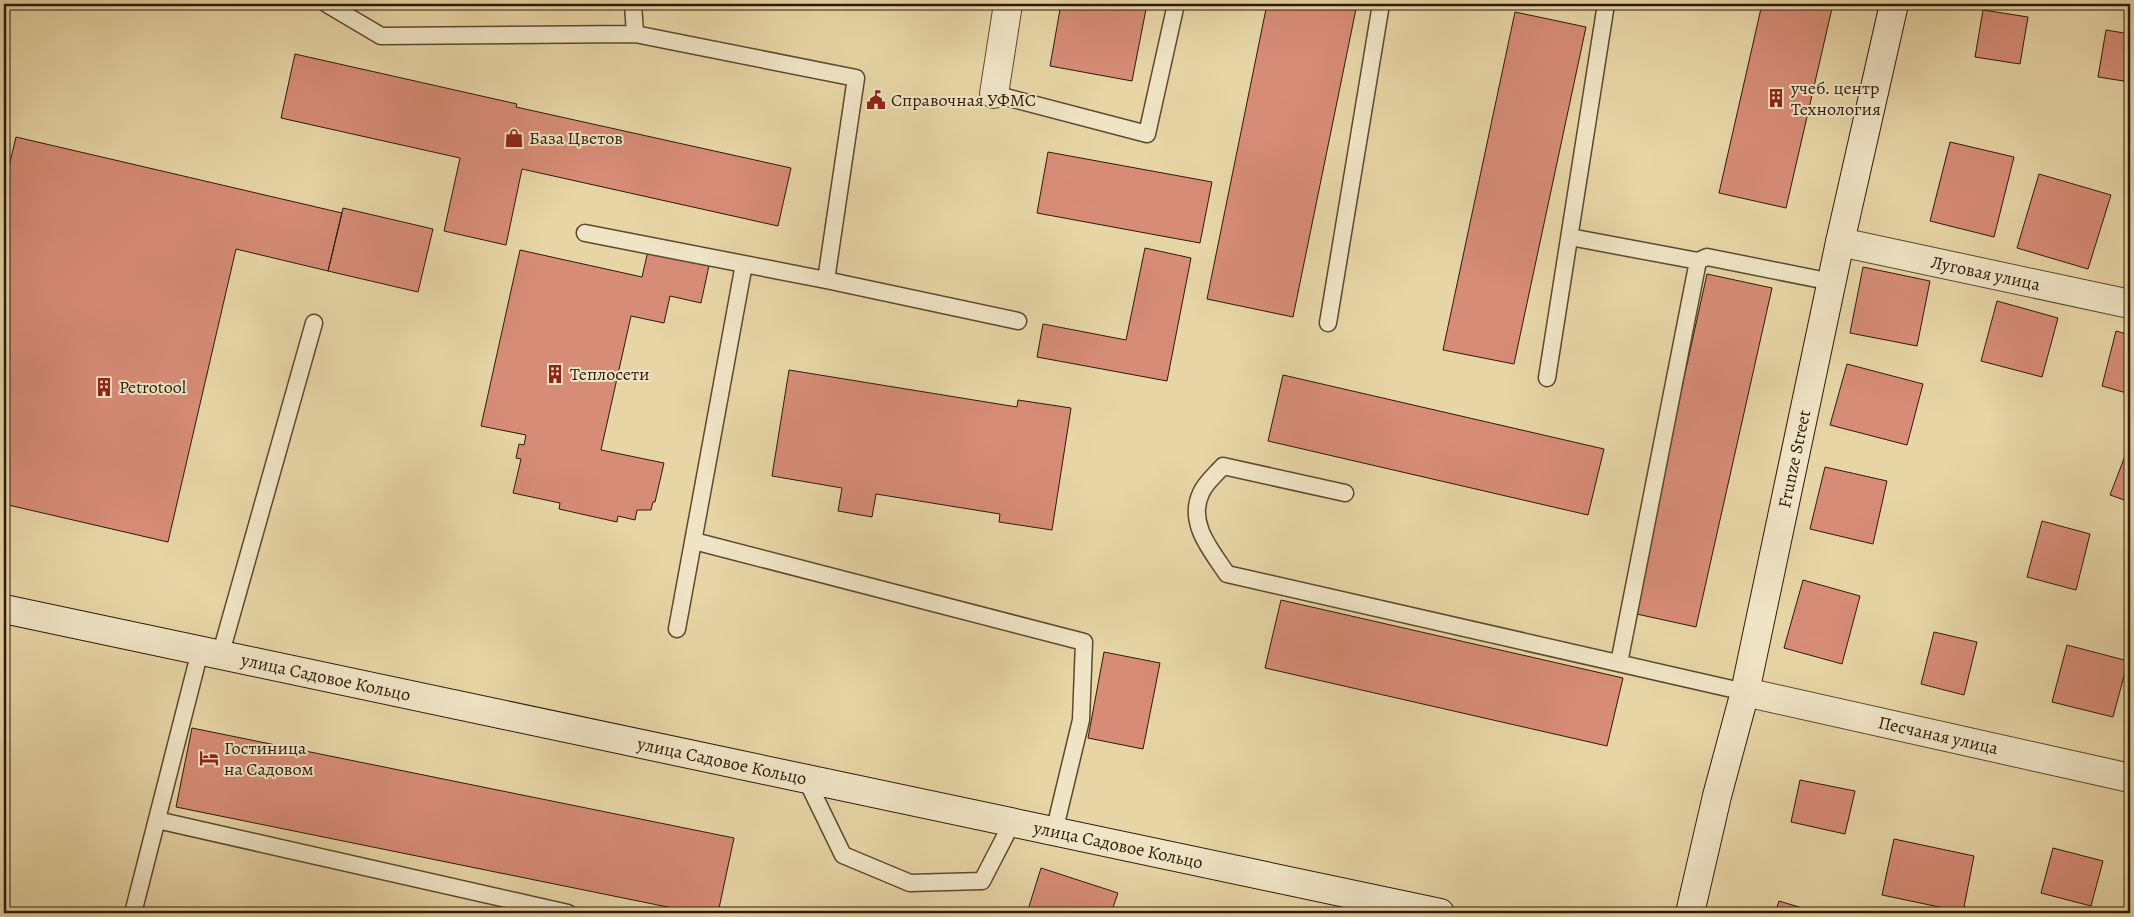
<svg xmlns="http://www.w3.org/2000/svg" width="2134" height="917" font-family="Alegreya,serif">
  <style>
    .building { fill: #d78c77; stroke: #2e1a05 }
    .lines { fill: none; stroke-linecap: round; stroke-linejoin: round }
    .service-casing { stroke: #5c492d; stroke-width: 19 }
    .minor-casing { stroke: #5c492d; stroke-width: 30 }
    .secondary-casing { stroke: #2e1a05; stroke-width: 30 }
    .service { stroke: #efe4c5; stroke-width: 16 }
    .minor { stroke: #efe4c5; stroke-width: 28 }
    .secondary { stroke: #efe4c5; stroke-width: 28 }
    .labels { text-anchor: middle; stroke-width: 4; stroke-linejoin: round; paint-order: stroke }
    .poi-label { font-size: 18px; fill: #2e1a05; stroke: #efe4c5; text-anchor: start }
    .street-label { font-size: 18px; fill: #2e1a05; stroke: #efe4c5 }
  </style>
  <rect width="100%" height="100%" fill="#e7d5a6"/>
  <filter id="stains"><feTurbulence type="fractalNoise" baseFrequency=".004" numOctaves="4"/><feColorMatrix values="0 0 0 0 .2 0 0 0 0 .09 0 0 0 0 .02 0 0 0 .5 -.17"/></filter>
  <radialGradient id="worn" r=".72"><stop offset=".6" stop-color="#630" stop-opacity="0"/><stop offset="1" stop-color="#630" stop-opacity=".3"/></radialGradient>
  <path class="building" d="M 1061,4 L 1147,4 L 1132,81 L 1050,66 Z
    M 1267,4 L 1357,4 L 1293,317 L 1207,299 Z
    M 1762,4 L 1833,4 L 1786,208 L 1719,193 Z
    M 1983,10 L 2028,17 L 2020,64 L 1975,57 Z
    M 1515,12 L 1586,27 L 1514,364 L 1443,350 Z
    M 2106,30 L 2130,34 L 2130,82 L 2098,77 Z
    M 295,54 L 517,104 L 516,107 L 791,168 L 778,226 L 522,169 L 506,245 L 444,231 L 460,158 L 281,118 Z
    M 16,137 L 342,213 L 328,271 L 236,249 L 168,542 L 4,504 L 4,187 Z
    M 1950,142 L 2014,157 L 1994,237 L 1930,221 Z
    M 1048,152 L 1212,182 L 1200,243 L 1037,213 Z
    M 2039,174 L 2111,195 L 2088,269 L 2017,248 Z
    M 343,208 L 433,229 L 418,292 L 328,271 Z
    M 2130,238 L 2130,265 L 2126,265 Z
    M 650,242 L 711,256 L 701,303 L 670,296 L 664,323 L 631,316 L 601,450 L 664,463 L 655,502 L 653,502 L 651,510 L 637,510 L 635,520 L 618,516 L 617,522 L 559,509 L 560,503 L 513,493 L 521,459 L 516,458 L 519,444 L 524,445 L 526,435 L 481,426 L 520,250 L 642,277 Z
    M 1145,248 L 1191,258 L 1167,381 L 1037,357 L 1043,324 L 1126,340 Z
    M 1863,267 L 1930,281 L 1917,346 L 1850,333 Z
    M 1707,274 L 1772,288 L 1696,627 L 1632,613 Z
    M 1997,301 L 2058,318 L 2042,377 L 1981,361 Z
    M 2116,331 L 2130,335 L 2130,394 L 2102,386 Z
    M 1847,364 L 1923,384 L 1907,445 L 1830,425 Z
    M 789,370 L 1017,407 L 1018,400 L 1071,408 L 1052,530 L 999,522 L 1000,514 L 876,494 L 872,517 L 838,511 L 842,488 L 772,476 Z
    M 1283,375 L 1604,449 L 1588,515 L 1268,441 Z
    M 2130,443 L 2130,502 L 2110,495 Z
    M 1825,467 L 1887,481 L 1873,544 L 1810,529 Z
    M 2042,521 L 2090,534 L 2076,590 L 2027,577 Z
    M 1803,580 L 1860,596 L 1842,664 L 1784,648 Z
    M 2130,586 L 2130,608 L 2125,607 Z
    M 1281,600 L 1623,678 L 1607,746 L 1265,668 Z
    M 1934,632 L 1977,642 L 1964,695 L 1921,684 Z
    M 2067,645 L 2128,661 L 2113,717 L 2052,702 Z
    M 1104,652 L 1160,663 L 1143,749 L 1088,738 Z
    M 192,728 L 734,838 L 718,913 L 697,913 L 176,807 Z
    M 1800,780 L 1855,791 L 1845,834 L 1791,822 Z
    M 1894,839 L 1974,856 L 1963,912 L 1882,895 Z
    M 2053,848 L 2103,861 L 2091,906 L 2041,893 Z
    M 1041,868 L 1118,893 L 1111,913 L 1027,913 Z
    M 1779,901 L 1819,913 L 1775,913 Z"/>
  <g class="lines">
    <g class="service-casing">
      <path id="service" d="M 327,4 L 381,36 L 635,34 L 856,78 L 826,280
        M 633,4 L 635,34
        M 994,94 L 1147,134 L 1176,4
        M 585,233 L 826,280 L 1018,321
        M 1570,237 L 1698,261 L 1707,257 L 1832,282
        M 1328,323 L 1381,4
        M 1547,378 L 1606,4
        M 1345,493 L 1223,466 C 1216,474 1205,483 1201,493 C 1187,523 1211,550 1227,574 L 1745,692
        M 694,541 L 1084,642 L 1081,720 L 1054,832
        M 677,629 L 744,264
        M 220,656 L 314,323
        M 1619,663 L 1698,261
        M 806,779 L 843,855 L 910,883 L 982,881 L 1012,823
        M 157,820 L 568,913
        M 133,913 L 200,651"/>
    </g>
    <g class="minor-casing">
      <g id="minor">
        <path d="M 994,94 L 1008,4"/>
        <path id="s1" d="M 1840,242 L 2130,304"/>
        <path id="s2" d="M 1745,692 L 2130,778"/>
      </g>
    </g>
    <g class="secondary-casing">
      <g id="secondary">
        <path id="s3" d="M 4,609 L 1440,913"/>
        <path id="s4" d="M 1690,913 L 1717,796 L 1745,692 L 1840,242 L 1894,4"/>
      </g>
    </g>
    <use href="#service" class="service"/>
    <use href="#minor" class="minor"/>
    <use href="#secondary" class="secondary"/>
  </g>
  <defs>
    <g id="building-bare" transform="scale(1.5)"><path d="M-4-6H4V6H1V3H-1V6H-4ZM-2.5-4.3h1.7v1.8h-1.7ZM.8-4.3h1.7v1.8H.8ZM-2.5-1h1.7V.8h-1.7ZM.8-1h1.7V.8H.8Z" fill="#8f2418" stroke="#efe4c5" stroke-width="2.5" paint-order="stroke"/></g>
    <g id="civic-bare" transform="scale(1.5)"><path d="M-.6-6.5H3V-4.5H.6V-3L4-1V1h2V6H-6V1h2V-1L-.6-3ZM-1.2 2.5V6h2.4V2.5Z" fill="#8f2418" stroke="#efe4c5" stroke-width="2.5" paint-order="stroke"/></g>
    <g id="shop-bare" transform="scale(1.5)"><path d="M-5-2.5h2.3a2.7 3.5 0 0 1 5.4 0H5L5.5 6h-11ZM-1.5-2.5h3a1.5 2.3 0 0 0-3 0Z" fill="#8f2418" stroke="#efe4c5" stroke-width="2.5" paint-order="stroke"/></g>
    <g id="hotel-bare" transform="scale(1.5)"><path d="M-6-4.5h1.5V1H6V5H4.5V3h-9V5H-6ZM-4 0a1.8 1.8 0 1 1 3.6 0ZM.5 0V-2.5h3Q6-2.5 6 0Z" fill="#8f2418" stroke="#efe4c5" stroke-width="2.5" paint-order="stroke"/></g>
  </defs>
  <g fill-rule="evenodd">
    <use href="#building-bare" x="1776" y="98"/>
    <use href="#civic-bare" x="876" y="100"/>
    <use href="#shop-bare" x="514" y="138"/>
    <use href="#building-bare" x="555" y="374"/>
    <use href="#building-bare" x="104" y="387"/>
    <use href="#hotel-bare" x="209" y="758"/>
  </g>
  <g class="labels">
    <g class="poi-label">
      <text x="1791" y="94">учеб. центр<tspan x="1791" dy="21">Технология</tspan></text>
      <text x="891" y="106">Справочная УФМС</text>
      <text x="529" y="144">База Цветов</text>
      <text x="570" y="380">Теплосети</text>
      <text x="119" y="393">Petrotool</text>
      <text x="224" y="754">Гостиница<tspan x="224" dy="21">на Садовом</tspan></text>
    </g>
    <g class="street-label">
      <text dy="6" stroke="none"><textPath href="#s1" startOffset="149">Луговая улица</textPath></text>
      <text dy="6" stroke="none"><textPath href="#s4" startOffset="466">Frunze Street</textPath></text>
      <text dy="6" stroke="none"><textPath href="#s3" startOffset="329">улица Садовое Кольцо</textPath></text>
      <text dy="6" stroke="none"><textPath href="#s2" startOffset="198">Песчаная улица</textPath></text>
      <text dy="6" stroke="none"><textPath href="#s3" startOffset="734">улица Садовое Кольцо</textPath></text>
      <text dy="6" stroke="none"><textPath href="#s3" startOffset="1139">улица Садовое Кольцо</textPath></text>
    </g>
  </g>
  <rect width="2134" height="917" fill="none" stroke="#e7d5a6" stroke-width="20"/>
  <rect x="5" y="5" width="2124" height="907" fill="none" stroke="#2e1a05" stroke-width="2.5"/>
  <rect x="10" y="10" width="2114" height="897" fill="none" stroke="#2e1a05"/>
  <rect width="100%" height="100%" filter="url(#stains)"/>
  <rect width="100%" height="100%" fill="url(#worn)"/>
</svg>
